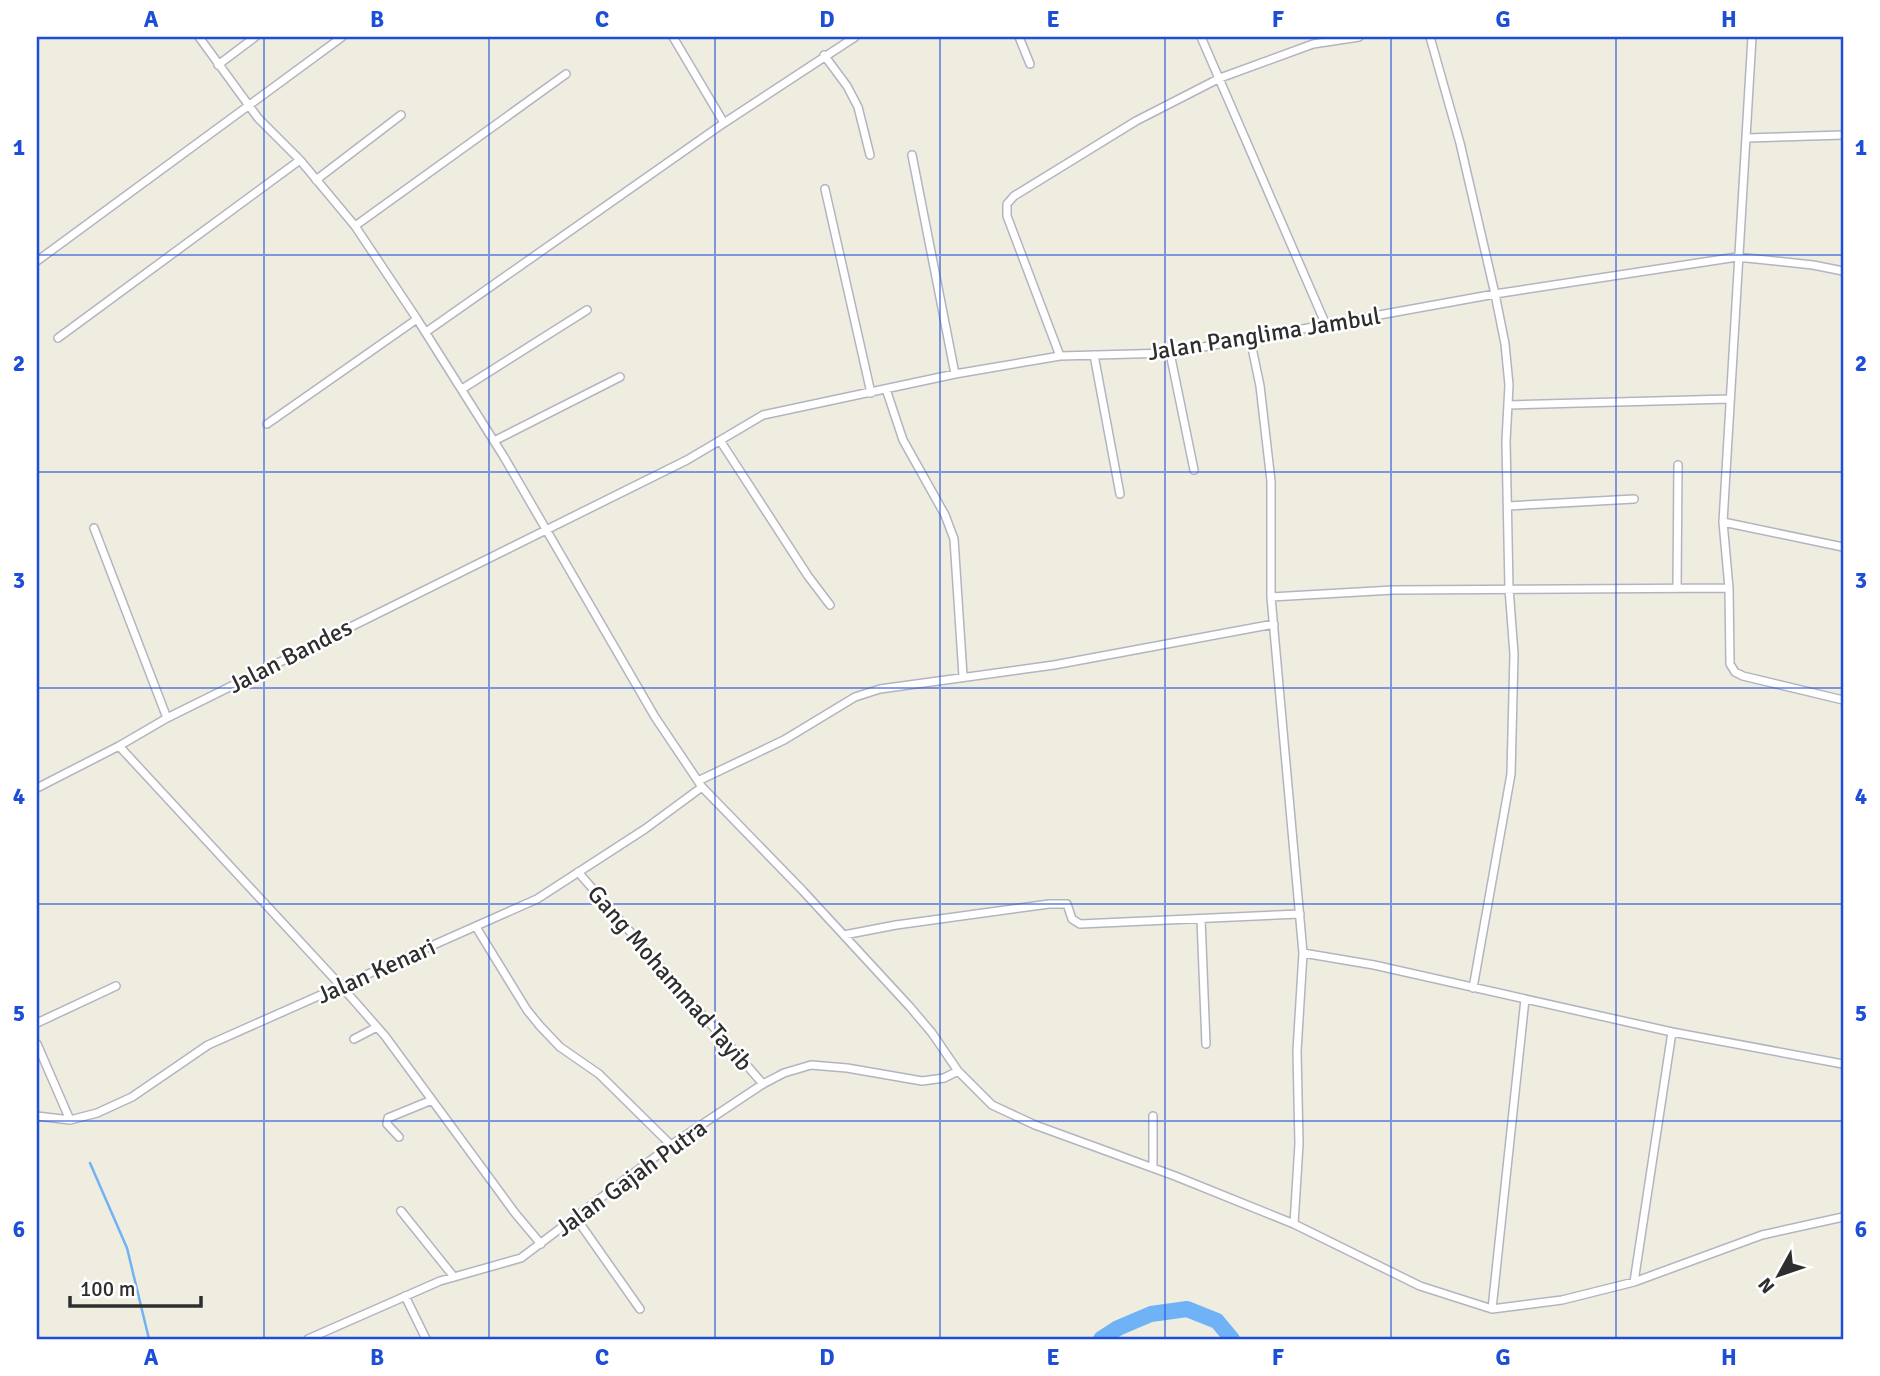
<svg xmlns="http://www.w3.org/2000/svg" width="1880" height="1376" font-family="Signika,sans-serif">
  <style>
    .lines { fill: none; stroke-linecap: round; stroke-linejoin: round }
    .stream { stroke: #6fb3f6; stroke-width: 2.5 }
    .river { stroke: #6fb3f6; stroke-width: 16 }
    .street-casing { stroke: #b4b4c1; stroke-width: 10 }
    .street { stroke: #fff; stroke-width: 7 }
    .grid { fill: none; stroke: #1d4ed8; stroke-width: 2; stroke-opacity: 0.55 }
    .labels { text-anchor: middle; stroke-width: 5; stroke-linejoin: round; paint-order: stroke }
    .street-label { font-size: 24px; fill: #2e2e2e; stroke: #fff }
    .neatline { fill: none; stroke: #1d4ed8; stroke-width: 2.5 }
    .grid-label { font-size: 23px; text-anchor: middle; font-weight: bold; fill: #1d4ed8 }
  </style>
  <rect width="100%" height="100%" fill="#efece0"/>
  <g class="lines">
    <path class="stream" d="M 90,1163 L 127,1248 L 149,1339"/>
    <path class="river" d="M 1101,1339 L 1118,1328 L 1151,1314 L 1187,1309 L 1217,1321 L 1232,1339"/>
    <g class="street-casing">
      <path id="street" d="M 199,37 L 258,118 L 300,160 L 355,226 L 417,319 L 504,457 L 655,717 L 702,787 L 803,891 L 910,1007 L 932,1033 L 958,1071 L 992,1105 L 1035,1125 L 1175,1176 L 1294,1224 L 1420,1286 L 1492,1309 L 1562,1300 L 1634,1282 L 1762,1235 L 1843,1217
        M 673,37 L 724,123
        M 1019,37 L 1030,64
        M 1201,37 L 1326,325
        M 1430,37 L 1460,143 L 1495,294 L 1505,344 L 1509,385 L 1506,441 L 1509,588 L 1514,654 L 1511,774 L 1473,988
        M 1752,37 L 1723,522 L 1729,588 L 1730,664 L 1735,672 L 1743,676 L 1843,700
        M 824,55 L 847,86 L 858,107 L 870,155
        M 218,65 L 255,37
        M 1747,138 L 1843,135
        M 912,155 L 955,374
        M 316,180 L 401,115
        M 825,189 L 871,393
        M 355,226 L 566,74
        M 37,261 L 342,37
        M 426,332 L 724,123 L 855,37
        M 58,338 L 300,160
        M 1250,338 L 1260,386 L 1271,481 L 1271,597 L 1303,953 L 1297,1051 L 1299,1144 L 1294,1224
        M 1170,353 L 1194,470
        M 1094,355 L 1120,494
        M 1060,356 L 1007,216 L 1007,204 L 1014,196 L 1136,121 L 1220,78 L 1313,44 L 1359,37
        M 462,389 L 587,310
        M 886,389 L 903,440 L 945,515 L 954,539 L 963,676
        M 1508,405 L 1729,399
        M 267,424 L 417,319
        M 494,441 L 620,377
        M 721,442 L 808,576 L 830,605
        M 1508,506 L 1634,499
        M 1723,522 L 1843,547
        M 94,528 L 167,718
        M 1677,588 L 1678,465
        M 1271,597 L 1393,590 L 1729,588
        M 119,746 L 342,987 L 385,1036 L 515,1213 L 541,1244
        M 700,780 L 784,740 L 855,697 L 880,689 L 1054,665 L 1274,624
        M 37,788 L 119,746 L 167,718 L 687,460 L 763,415 L 955,374 L 1060,356 L 1170,353 L 1495,294 L 1737,257 L 1813,265 L 1843,271
        M 578,872 L 763,1084
        M 1201,919 L 1206,1044
        M 476,927 L 527,1010 L 540,1026 L 560,1047 L 599,1074 L 671,1145
        M 844,935 L 896,925 L 1049,904 L 1067,904 L 1072,919 L 1080,924 L 1300,914
        M 1303,953 L 1374,965 L 1672,1032 L 1843,1064
        M 37,1023 L 116,986
        M 354,1039 L 377,1027
        M 37,1044 L 70,1120
        M 37,1116 L 70,1120 L 97,1113 L 132,1097 L 208,1045 L 537,899 L 645,829 L 702,787
        M 399,1137 L 387,1124 L 388,1118 L 432,1100
        M 1153,1168 L 1153,1116
        M 401,1211 L 454,1277
        M 576,1218 L 640,1309
        M 1634,1282 L 1672,1032
        M 405,1296 L 426,1339
        M 1492,1309 L 1525,999
        M 308,1339 L 440,1281 L 521,1258 L 671,1145 L 763,1084 L 784,1073 L 811,1065 L 847,1068 L 922,1081 L 944,1078 L 958,1071"/>
    </g>
    <use href="#street" class="street"/>
  </g>
  <path class="grid" d="M 264,37 L 264,1339M 489,37 L 489,1339M 715,37 L 715,1339M 940,37 L 940,1339M 1165,37 L 1165,1339M 1391,37 L 1391,1339M 1616,37 L 1616,1339M 37,255 L 1843,255M 37,472 L 1843,472M 37,688 L 1843,688M 37,904 L 1843,904M 37,1121 L 1843,1121"/>
  <g class="labels">
    <g class="street-label">
      <text transform="translate(1264 334) rotate(-9)" y="8">Jalan Panglima Jambul</text>
      <text transform="translate(290 656) rotate(-27)" y="8">Jalan Bandes</text>
      <text transform="translate(376 971) rotate(-24)" y="8">Jalan Kenari</text>
      <text transform="translate(670 978) rotate(49)" y="8">Gang Mohammad Tayib</text>
      <text transform="translate(631 1178) rotate(-36)" y="8">Jalan Gajah Putra</text>
    </g>
  </g>
  <rect width="1880" height="1376" fill="none" stroke="#ffffff" stroke-width="77"/>
  <g transform="translate(1779 1275) rotate(230)" stroke="#ffffff" stroke-width="5" paint-order="stroke">
  <path d="M0-5L12 26L0 18L-12 26Z" fill="#2e2e2e"/>
  <text y="-10" font-size="19" font-weight="bold" text-anchor="middle" fill="#2e2e2e">N</text>
  </g>
  <path d="M70 1296v10h131v-10" fill="none" stroke="#2e2e2e" stroke-width="3.5"/>
  <text x="80" y="1296" font-size="21" fill="#2e2e2e" stroke="#ffffff" stroke-width="5" paint-order="stroke">100 m</text>
  <rect x="38" y="38" width="1804" height="1300" class="neatline"/>
  <g class="grid-label">
    <text x="151" y="27">A</text>
    <text x="377" y="27">B</text>
    <text x="602" y="27">C</text>
    <text x="827" y="27">D</text>
    <text x="1053" y="27">E</text>
    <text x="1278" y="27">F</text>
    <text x="1503" y="27">G</text>
    <text x="1729" y="27">H</text>
    <text x="19" y="155">1</text>
    <text x="1861" y="155">1</text>
    <text x="19" y="371">2</text>
    <text x="1861" y="371">2</text>
    <text x="19" y="588">3</text>
    <text x="1861" y="588">3</text>
    <text x="19" y="804">4</text>
    <text x="1861" y="804">4</text>
    <text x="19" y="1021">5</text>
    <text x="1861" y="1021">5</text>
    <text x="19" y="1237">6</text>
    <text x="1861" y="1237">6</text>
    <text x="151" y="1365">A</text>
    <text x="377" y="1365">B</text>
    <text x="602" y="1365">C</text>
    <text x="827" y="1365">D</text>
    <text x="1053" y="1365">E</text>
    <text x="1278" y="1365">F</text>
    <text x="1503" y="1365">G</text>
    <text x="1729" y="1365">H</text>
  </g>
</svg>
